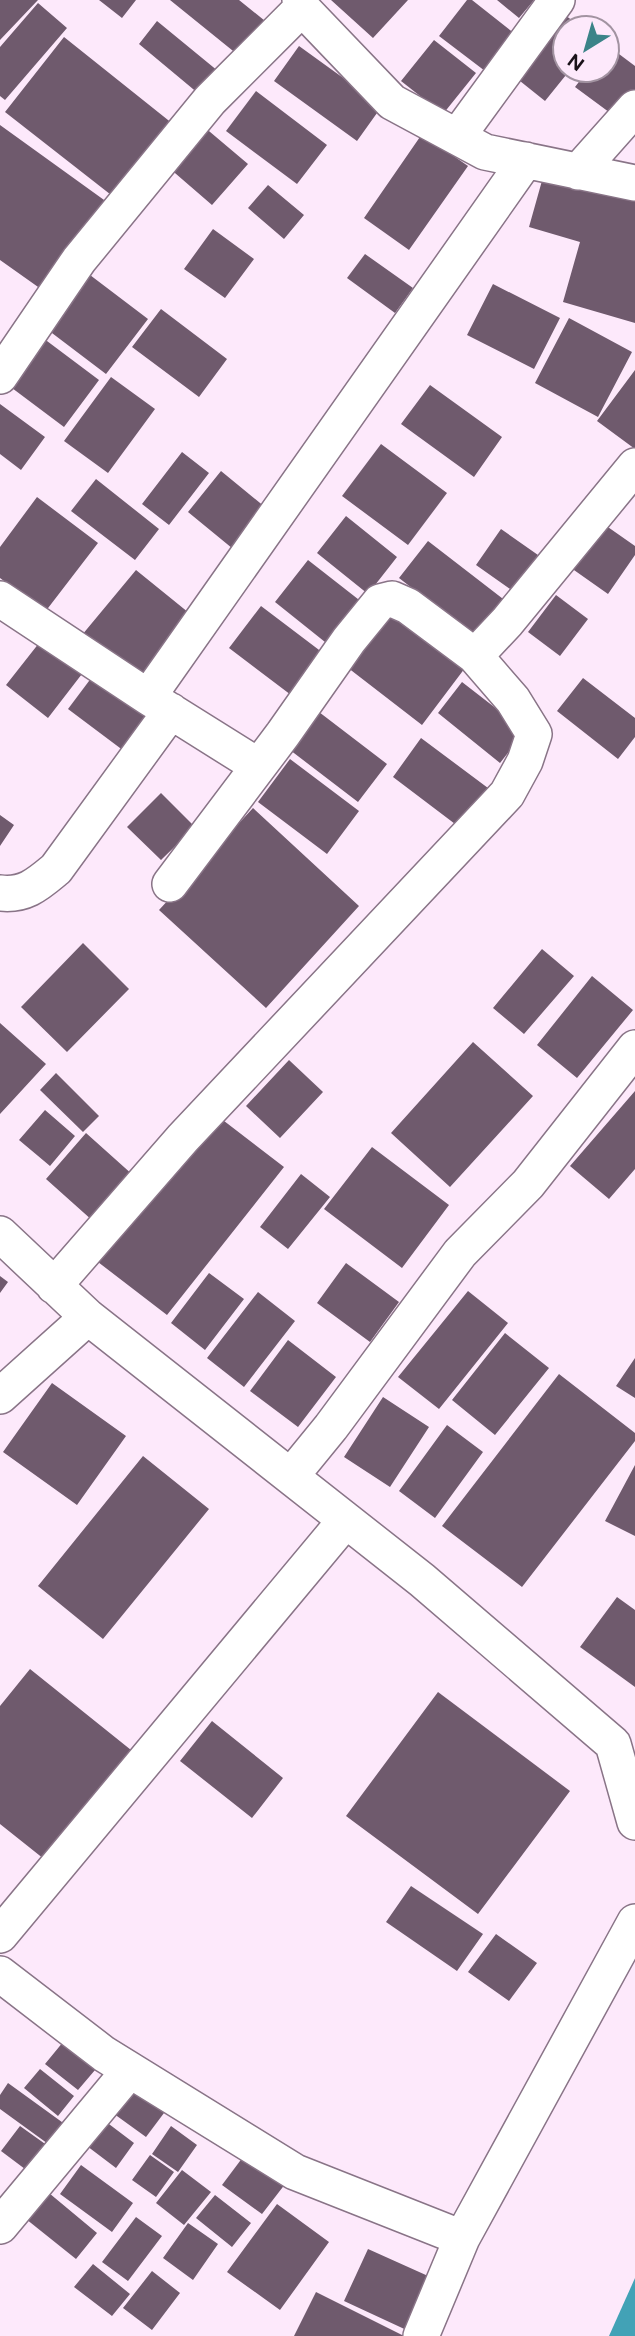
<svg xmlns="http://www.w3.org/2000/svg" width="635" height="2336" font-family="Figtree,sans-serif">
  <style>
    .water { fill: #42a2b6 }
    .building { fill: #6f5a6d }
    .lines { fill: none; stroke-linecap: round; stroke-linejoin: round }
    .minor-casing { stroke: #897487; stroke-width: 38 }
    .minor { stroke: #fff; stroke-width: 35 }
  </style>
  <rect width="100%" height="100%" fill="#fde9fb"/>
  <path class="water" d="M 635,2278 L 635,2336 L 609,2336 Z"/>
  <path class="building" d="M 0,0 L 38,0 L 0,40 Z
    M 99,0 L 136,0 L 122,18 Z
    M 170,0 L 239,0 L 270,25 L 243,59 Z
    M 331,0 L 408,0 L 373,38 Z
    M 467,0 L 472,0 L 515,34 L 485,71 L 439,36 Z
    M 497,0 L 534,0 L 519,18 Z
    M 38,3 L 67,28 L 5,100 L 0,96 L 0,47 Z
    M 565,15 L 582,28 L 565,28 L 565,70 L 570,70 L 545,101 L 515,77 Z
    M 157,21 L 224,76 L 205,99 L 139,44 Z
    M 64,37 L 173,124 L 115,198 L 5,112 Z
    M 434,40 L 476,73 L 443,114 L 401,81 Z
    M 607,45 L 635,66 L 635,94 L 617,118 L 575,87 L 588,70 L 607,70 Z
    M 299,46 L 382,106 L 357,141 L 274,81 Z
    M 256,91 L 327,145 L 297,184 L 226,131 Z
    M 0,125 L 111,205 L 48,294 L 0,260 Z
    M 203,126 L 248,164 L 212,205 L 168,167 Z
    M 422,134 L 468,166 L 409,250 L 364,218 Z
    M 545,170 L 635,196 L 635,323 L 563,302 L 580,242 L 529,227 Z
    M 268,185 L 304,215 L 284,239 L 248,208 Z
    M 213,229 L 254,259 L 225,298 L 184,269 Z
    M 365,254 L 413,288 L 395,313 L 347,278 Z
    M 90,275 L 148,319 L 106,374 L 48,330 Z
    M 493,284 L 560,318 L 534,369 L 467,335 Z
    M 161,309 L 227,359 L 199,397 L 132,347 Z
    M 569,318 L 632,352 L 598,417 L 535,383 Z
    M 39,335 L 99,380 L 64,427 L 4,382 Z
    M 635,370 L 635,449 L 597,421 Z
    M 111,377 L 155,409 L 108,473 L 64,441 Z
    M 430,385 L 502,437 L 474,477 L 401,424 Z
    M 0,404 L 45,437 L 21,470 L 0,454 Z
    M 381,444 L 447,493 L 408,545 L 342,496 Z
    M 182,452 L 209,473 L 169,525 L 142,504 Z
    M 221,471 L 271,512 L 238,553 L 188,512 Z
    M 96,479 L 159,529 L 135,560 L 71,511 Z
    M 37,497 L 98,543 L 45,612 L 0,578 L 0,547 Z
    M 346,516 L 397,557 L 368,594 L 317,553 Z
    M 595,518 L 635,546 L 635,555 L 608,594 L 564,563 Z
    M 501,529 L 538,555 L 513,591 L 476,565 Z
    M 428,541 L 507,602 L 478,639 L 399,578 Z
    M 308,560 L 363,603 L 330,646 L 275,602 Z
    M 136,570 L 194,617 L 141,683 L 82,635 Z
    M 556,595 L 588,619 L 560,656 L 528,632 Z
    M 261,606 L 327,656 L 295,698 L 229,648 Z
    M 387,608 L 465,668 L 422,725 L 343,664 Z
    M 43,638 L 85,670 L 48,718 L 6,685 Z
    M 95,673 L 155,718 L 128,754 L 68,709 Z
    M 583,678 L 635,718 L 635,737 L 618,759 L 557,711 Z
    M 462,682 L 525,731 L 500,763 L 438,713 Z
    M 319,712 L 387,764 L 358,802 L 290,750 Z
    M 421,738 L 492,791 L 463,830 L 393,777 Z
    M 290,759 L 359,811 L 327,854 L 258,802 Z
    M 161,793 L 195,827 L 161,860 L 127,827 Z
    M 253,808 L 359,906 L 266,1008 L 159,910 Z
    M 0,815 L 14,825 L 0,846 Z
    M 83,943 L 129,989 L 67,1052 L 21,1007 Z
    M 542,949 L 574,976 L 524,1034 L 493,1008 Z
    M 592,976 L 633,1010 L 577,1078 L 537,1045 Z
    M 0,1023 L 46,1064 L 0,1114 Z
    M 473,1042 L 533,1096 L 450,1187 L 391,1133 Z
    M 289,1060 L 323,1092 L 280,1138 L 246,1106 Z
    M 56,1073 L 99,1116 L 83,1132 L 40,1090 Z
    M 635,1091 L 635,1169 L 609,1199 L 570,1166 Z
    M 45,1110 L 75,1136 L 50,1166 L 19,1140 Z
    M 215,1114 L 284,1167 L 167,1315 L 98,1262 Z
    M 86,1133 L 134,1176 L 93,1221 L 46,1179 Z
    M 372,1147 L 449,1205 L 402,1268 L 324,1209 Z
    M 301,1174 L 330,1197 L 288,1249 L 260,1227 Z
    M 346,1263 L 399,1302 L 370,1342 L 317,1303 Z
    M 209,1273 L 244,1299 L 205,1350 L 171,1323 Z
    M 0,1276 L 8,1282 L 0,1293 Z
    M 468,1291 L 508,1323 L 439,1409 L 398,1377 Z
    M 258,1292 L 295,1321 L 244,1387 L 207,1358 Z
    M 505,1333 L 549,1368 L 495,1435 L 452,1400 Z
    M 288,1340 L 336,1377 L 298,1427 L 250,1391 Z
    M 635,1358 L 635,1398 L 616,1386 Z
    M 559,1374 L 635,1433 L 635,1441 L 522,1587 L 442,1526 Z
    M 52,1383 L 126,1436 L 77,1505 L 3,1452 Z
    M 383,1397 L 429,1427 L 390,1487 L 344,1457 Z
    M 447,1425 L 483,1452 L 435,1518 L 399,1491 Z
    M 143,1456 L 209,1509 L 103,1639 L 38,1586 Z
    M 635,1465 L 635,1536 L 605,1521 Z
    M 617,1597 L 635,1610 L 635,1687 L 580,1647 Z
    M 30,1669 L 131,1750 L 44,1859 L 0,1824 L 0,1706 Z
    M 438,1692 L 570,1791 L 478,1914 L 346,1816 Z
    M 212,1721 L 283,1778 L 252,1818 L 180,1761 Z
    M 411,1886 L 483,1934 L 457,1971 L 386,1922 Z
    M 496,1934 L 537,1963 L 509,2001 L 468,1972 Z
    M 68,2036 L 101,2063 L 78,2090 L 45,2064 Z
    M 40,2069 L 74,2096 L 58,2116 L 24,2088 Z
    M 8,2083 L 66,2125 L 51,2146 L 0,2109 L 0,2095 Z
    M 129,2086 L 164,2113 L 146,2137 L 110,2111 Z
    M 101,2118 L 134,2143 L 116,2168 L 83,2143 Z
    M 20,2126 L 48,2146 L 29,2172 L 1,2151 Z
    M 171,2126 L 197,2145 L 178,2172 L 152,2154 Z
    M 249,2149 L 289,2179 L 262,2214 L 222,2185 Z
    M 150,2155 L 174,2172 L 156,2197 L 132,2180 Z
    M 81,2165 L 133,2203 L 112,2232 L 60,2194 Z
    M 182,2170 L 211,2192 L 184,2225 L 156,2203 Z
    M 43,2188 L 97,2233 L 76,2259 L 21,2215 Z
    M 215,2195 L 251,2223 L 232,2247 L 196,2218 Z
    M 277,2204 L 329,2242 L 280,2310 L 227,2272 Z
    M 136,2217 L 162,2236 L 128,2281 L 102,2262 Z
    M 188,2223 L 218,2244 L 193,2280 L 163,2258 Z
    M 368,2249 L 437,2280 L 413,2333 L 344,2301 Z
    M 93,2264 L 130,2294 L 112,2316 L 74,2287 Z
    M 152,2271 L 180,2293 L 152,2330 L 123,2308 Z
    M 316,2292 L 404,2336 L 294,2336 Z"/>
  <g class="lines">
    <g class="minor-casing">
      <path id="minor" d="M 300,0 L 302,8 L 392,102 L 485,152 L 635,183
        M 457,137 L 557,0
        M 578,172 L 635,108
        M 0,376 L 79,260 L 210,100 L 302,8
        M 0,599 L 148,697 L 258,766
        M 148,697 L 526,160
        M 170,884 L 283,734 L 349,640 L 380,602 L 392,599 L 408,606 L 475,656 L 507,622 L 635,466
        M 0,893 C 25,896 38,884 56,869 L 171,711
        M 0,1234 L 88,1317 L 422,1580 L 613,1744 L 635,1822
        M 54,1286 L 183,1138 L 507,794 L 525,761 L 534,734 L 513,700 L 475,656
        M 0,1396 L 88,1317
        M 291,1476 L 331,1427 L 460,1253 L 528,1184 L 635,1048
        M 0,1935 L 345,1521
        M 0,1974 L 104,2054 L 295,2172 L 462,2238
        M 0,2226 L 130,2070
        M 421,2336 L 462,2238 L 635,1922"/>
    </g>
    <use href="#minor" class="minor"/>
  </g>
  <g transform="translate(586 49) rotate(217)"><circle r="33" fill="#fde9fb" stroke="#a293a1" stroke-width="2"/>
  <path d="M0-5L12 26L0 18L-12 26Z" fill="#3b8388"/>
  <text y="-10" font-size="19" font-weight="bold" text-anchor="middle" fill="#1a1219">N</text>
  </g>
</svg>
